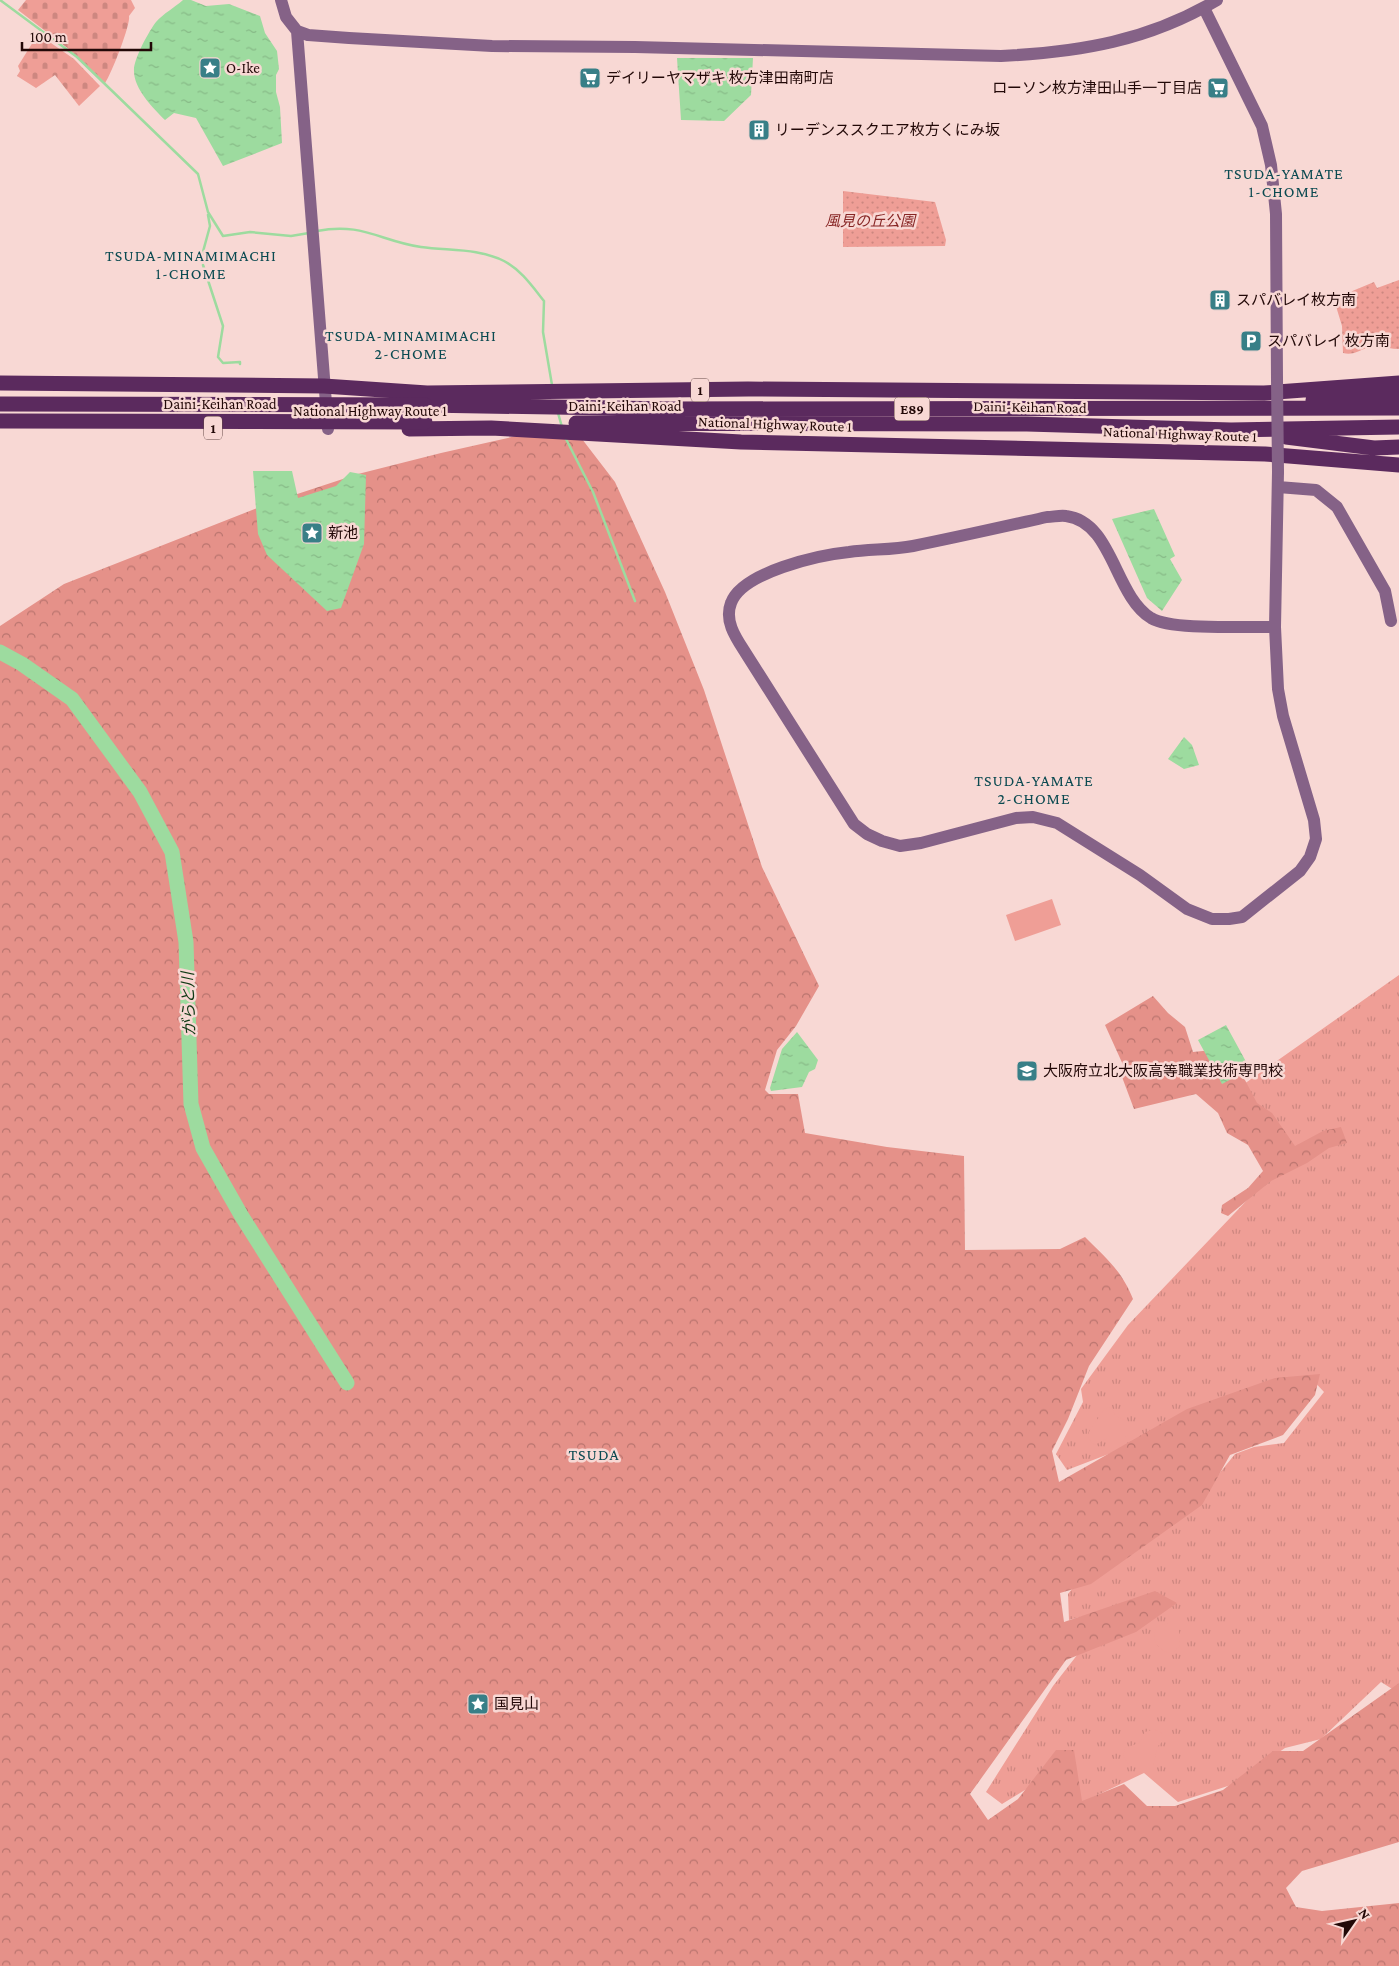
<svg xmlns="http://www.w3.org/2000/svg" width="1399" height="1966" font-family="'Crimson Pro','Noto Sans JP',serif">
  <style>
    .grass { fill: url(#grass-tufts) }
    .forest { fill: url(#forest-crowns) }
    .cemetery { fill: url(#cemetery-stones) }
    .park { fill: url(#park-dots) }
    .pitch { fill: #ef9e96 }
    .water { fill: url(#water-ripples) }
    .lines { fill: none; stroke-linecap: round; stroke-linejoin: round }
    .stream { stroke: #9ddb9f; stroke-width: 2.5 }
    .river { stroke: #9ddb9f; stroke-width: 15 }
    .secondary { stroke: #856287; stroke-width: 12 }
    .highway { stroke: #5b2a5e; stroke-width: 15 }
    .secondary-bridge { stroke: #856287; stroke-width: 12 }
    .highway-bridge { stroke: #5b2a5e; stroke-width: 15 }
    .labels { text-anchor: middle; stroke-width: 5; stroke-linejoin: round; paint-order: stroke }
    .shield { fill: #f8d8d4; stroke: #624644; stroke-width: 1 }
    .shield-label { font-size: 14px; font-weight: bold; fill: #220807 }
    .poi-label { font-size: 15px; fill: #220807; stroke: #f8d8d4; text-anchor: start }
    .park-label { font-size: 15px; font-style: italic; fill: #872524; stroke: #f8d8d4 }
    .street-label { font-size: 15px; fill: #220807; stroke: #f8d8d4 }
    .neighbourhood-label { font-size: 16px; letter-spacing: 1px; fill: #0b4a51; stroke: #f8d8d4 }
    .water-label { font-size: 16px; font-style: italic; fill: #0f3a14; stroke: #f8d8d4 }
  </style>
  <defs>
    <pattern id="grass-tufts" width="24" height="20" patternUnits="userSpaceOnUse" patternTransform="scale(1.25)"><rect width="24" height="20" fill="#ef9e96"/><path d="M3 7l-1-3M5 7V3M7 7l1-3M15 17l-1-3M17 17v-4M19 17l1-3" fill="none" stroke="#cd8780"/></pattern>
    <pattern id="forest-crowns" width="20" height="18" patternUnits="userSpaceOnUse" patternTransform="scale(1.25)"><rect width="20" height="18" fill="#e59189"/><path d="M2 6a3 3 0 1 1 6 0M12 15a3 3 0 1 1 6 0" fill="none" stroke="#b9746e"/></pattern>
    <pattern id="cemetery-stones" width="16" height="16" patternUnits="userSpaceOnUse" patternTransform="scale(1.25)"><rect width="16" height="16" fill="#ef9e96"/><path d="M2 7V4a2 2 0 0 1 4 0v3zM10 15v-3a2 2 0 0 1 4 0v3z" fill="#cd8780"/></pattern>
    <pattern id="park-dots" width="8" height="8" patternUnits="userSpaceOnUse" patternTransform="scale(1.25)"><rect width="8" height="8" fill="#ef9e96"/><path d="M2 2h.1M6 6h.1" fill="none" stroke="#cd8780" stroke-width="1.8" stroke-linecap="round"/></pattern>
    <pattern id="water-ripples" width="26" height="14" patternUnits="userSpaceOnUse" patternTransform="scale(1.25)"><rect width="26" height="14" fill="#9ddb9f"/><path d="M2 4q2-2 4 0t4 0M15 11q2-2 4 0t4 0" fill="none" stroke="#87ba87"/></pattern>
  </defs>
  <rect width="100%" height="100%" fill="#f8d8d4"/>
  <path class="grass" d="M 1399,975 L 1399,1690 L 1397,1692 L 1381,1682 L 1321,1739 L 1285,1748 L 1231,1785 L 1178,1802 L 1144,1773 L 1087,1800 L 1054,1811 L 1033,1785 L 1002,1804 L 986,1792 L 1053,1686 L 1081,1650 L 1142,1600 L 1069,1620 L 1068,1594 L 1104,1549 L 1193,1506 L 1235,1454 L 1254,1447 L 1284,1443 L 1324,1392 L 1310,1377 L 1067,1470 L 1056,1454 L 1083,1402 L 1081,1389 L 1128,1325 L 1295,1150 L 1237,1089 Z"/>
  <path class="forest" d="M 547,429 L 582,439 L 615,482 L 665,592 L 704,690 L 762,867 L 819,986 L 796,1026 L 777,1050 L 765,1090 L 769,1094 L 798,1094 L 805,1133 L 887,1147 L 964,1156 L 965,1250 L 1060,1249 L 1085,1237 C 1106,1258 1122,1271 1133,1299 L 1089,1366 L 1068,1419 L 1052,1451 L 1059,1482 L 1187,1409 L 1275,1378 L 1320,1374 L 1315,1395 L 1283,1435 L 1230,1455 L 1202,1505 L 1091,1584 L 1060,1593 L 1064,1622 L 1155,1591 L 1177,1603 L 1136,1632 L 1066,1660 L 970,1794 L 988,1820 L 1018,1799 L 1056,1750 L 1074,1750 L 1082,1801 L 1124,1784 L 1147,1806 L 1175,1806 L 1223,1790 L 1273,1751 L 1303,1751 L 1399,1683 L 1399,1842 L 1302,1871 L 1286,1888 L 1296,1907 L 1322,1911 L 1399,1903 L 1399,1966 L 0,1966 L 0,626 L 64,584 L 270,503 L 358,474 L 441,453 Z
    M 1153,996 L 1168,1013 L 1185,1027 L 1193,1052 L 1222,1049 L 1227,1062 L 1245,1080 L 1257,1103 L 1272,1113 L 1295,1146 L 1323,1131 L 1341,1127 L 1347,1143 L 1329,1148 L 1307,1163 L 1271,1181 L 1228,1216 L 1221,1213 L 1222,1205 L 1248,1188 L 1263,1171 L 1248,1145 L 1227,1133 L 1218,1113 L 1196,1094 L 1134,1109 L 1122,1077 L 1124,1067 L 1105,1025 Z"/>
  <path class="cemetery" d="M 26,0 L 131,0 L 135,8 L 129,16 C 131,24 111,75 105,83 L 70,50 L 18,10 Z
    M 38,34 L 74,59 L 100,86 L 79,106 L 55,75 L 36,88 L 17,76 L 20,71 L 18,66 Z"/>
  <path class="park" d="M 843,191 L 935,202 L 946,240 L 945,246 L 843,247 Z
    M 1399,280 L 1399,349 C 1390,349 1379,345 1370,347 C 1361,349 1354,356 1343,353 L 1342,326 L 1335,303 L 1338,297 L 1374,282 L 1377,288 Z"/>
  <path class="pitch" d="M 1052,899 L 1061,925 L 1015,941 L 1006,915 Z
    M 1111,1407 L 1116,1416 L 1129,1422 L 1129,1435 L 1123,1438 L 1107,1438 L 1095,1445 C 1081,1436 1093,1426 1099,1417 C 1104,1411 1102,1408 1111,1407 Z
    M 1167,1623 L 1179,1629 L 1180,1646 L 1171,1654 C 1158,1649 1150,1642 1157,1627 Z
    M 1154,1729 L 1163,1734 L 1163,1741 L 1158,1746 L 1153,1765 L 1129,1765 L 1123,1756 L 1125,1748 L 1139,1743 L 1145,1732 Z"/>
  <path class="water" d="M 183,0 L 191,0 L 206,6 L 229,4 L 260,16 L 265,33 L 277,51 L 279,69 L 276,75 L 276,92 L 280,107 L 282,143 L 223,166 L 196,118 L 174,113 L 165,120 C 153,108 134,89 134,71 C 133,60 149,31 156,22 C 163,14 175,7 183,0 Z
    M 677,58 L 753,58 L 751,95 L 724,121 L 681,120 Z
    M 253,471 L 292,471 L 298,498 L 336,486 L 350,472 L 366,475 L 364,544 L 341,608 L 327,611 L 267,555 L 258,534 Z
    M 1154,509 L 1175,556 L 1170,559 L 1182,580 L 1162,611 L 1147,598 L 1112,519 Z
    M 1184,737 L 1192,745 L 1199,765 L 1184,769 L 1168,759 Z
    M 1226,1025 L 1250,1069 L 1222,1084 L 1198,1040 Z
    M 797,1032 L 818,1060 L 815,1069 L 809,1072 L 802,1087 L 771,1091 L 770,1088 L 782,1049 Z"/>
  <g class="lines">
    <path class="stream" d="M 0,0 L 77,57 L 198,174 L 208,212 L 223,236 L 250,232 L 291,236 L 309,233
      M 317,231 C 362,222 380,241 421,247 C 449,251 478,248 504,261 C 521,270 532,286 544,301 L 543,332 L 552,385
      M 201,259 L 210,226 L 208,215
      M 203,265 L 223,326 L 218,357 L 223,363 L 240,362 L 240,364
      M 558,413 L 562,427
      M 566,439 L 593,492 L 635,601"/>
    <path class="river" d="M 0,652 L 22,664 L 72,699 L 140,792 L 172,852 L 186,942 L 191,1104 L 203,1148 L 241,1215 L 347,1383"/>
    <path class="secondary" d="M 281,0 L 286,17 L 297,31 L 328,429
      M 1204,8 L 1262,126 L 1271,165 L 1276,214 L 1277,379
      M 297,31 L 308,35 L 349,38 L 492,46 L 635,47 L 1001,56 C 1080,52 1148,41 1217,0
      M 1278,487 L 1316,490 L 1337,507 L 1385,591 L 1391,621
      M 1275,627 C 1247,626 1173,631 1151,618 C 1114,595 1113,522 1066,516 C 1060,515 1053,517 1047,517 C 1002,527 958,537 913,546 C 892,550 870,549 849,552 C 819,555 742,572 731,603 C 724,621 736,638 745,652 L 854,824 L 867,834 L 882,841 L 900,846 L 921,843 L 1016,818 L 1033,817 L 1057,823 L 1140,875 L 1187,909 L 1212,919 L 1229,919 L 1242,917 L 1300,871 L 1310,857 L 1316,839 L 1314,820 L 1283,716 L 1278,689 L 1275,627 L 1278,472"/>
    <path class="highway" d="M 0,383 L 324,386 L 427,393 L 748,389 L 1264,393 L 1399,383
      M 1313,400 L 1399,394
      M 425,405 L 672,409 L 1399,408
      M 576,423 L 1027,424 L 1231,430 L 1399,427
      M 409,429 L 491,428 L 741,442 L 1265,454 L 1399,465
      M 1286,437 L 1374,448 L 1399,447"/>
    <path class="secondary-bridge" d="M 1277,379 L 1278,472"/>
    <path class="highway-bridge" d="M 0,404 L 425,405
      M 0,421 L 425,422"/>
  </g>
  <defs>
    <g id="sight-square" transform="scale(1.125)"><rect x="-9" y="-9" width="18" height="18" rx="4" fill="#387f87" stroke="#f8d8d4"/><path d="M0-6L1.8-2.2L6-1.7L2.9 1.2L3.7 5.4L0 3.3L-3.7 5.4L-2.9 1.2L-6-1.7L-1.8-2.2Z" fill="#fff"/></g>
    <g id="supermarket-square" transform="scale(1.125)"><rect x="-9" y="-9" width="18" height="18" rx="4" fill="#387f87" stroke="#f8d8d4"/><path d="M-6-5.5h2.5l.6 2H6L4.5 2H-2.5L-4.4-4H-6ZM-1.5 3.2a1.3 1.3 0 1 0 .1 0ZM3 3.2a1.3 1.3 0 1 0 .1 0Z" fill="#fff"/></g>
    <g id="building-square" transform="scale(1.125)"><rect x="-9" y="-9" width="18" height="18" rx="4" fill="#387f87" stroke="#f8d8d4"/><path d="M-4-6H4V6H1V3H-1V6H-4ZM-2.5-4.3h1.7v1.8h-1.7ZM.8-4.3h1.7v1.8H.8ZM-2.5-1h1.7V.8h-1.7ZM.8-1h1.7V.8H.8Z" fill="#fff"/></g>
    <g id="parking-square" transform="scale(1.125)"><rect x="-9" y="-9" width="18" height="18" rx="4" fill="#387f87" stroke="#f8d8d4"/><path d="M-3.5-5.5H1a3.5 3.5 0 0 1 0 7H-1V5.5H-3.5ZM-1-3.4V-.6H.8a1.4 1.4 0 0 0 0-2.8Z" fill="#fff"/></g>
    <g id="school-square" transform="scale(1.125)"><rect x="-9" y="-9" width="18" height="18" rx="4" fill="#387f87" stroke="#f8d8d4"/><path d="M0-5L7-2L0 1L-7-2ZM-4 1L0 2.5L4 1V4Q0 6-4 4Z" fill="#fff"/></g>
  </defs>
  <g fill-rule="evenodd">
    <use href="#sight-square" x="210" y="68"/>
    <use href="#supermarket-square" x="590" y="78"/>
    <use href="#supermarket-square" x="1218" y="88"/>
    <use href="#building-square" x="759" y="130"/>
    <use href="#building-square" x="1220" y="300"/>
    <use href="#parking-square" x="1251" y="341"/>
    <use href="#sight-square" x="312" y="533"/>
    <use href="#school-square" x="1027" y="1071"/>
    <use href="#sight-square" x="478" y="1704"/>
  </g>
  <g class="labels">
    <g class="shield">
      <rect x="691" y="378.5" width="18" height="23" rx="4"/>
      <rect x="894.5" y="397.5" width="35" height="23" rx="4"/>
      <rect x="204" y="416.5" width="18" height="23" rx="4"/>
    </g>
    <g class="shield-label">
      <text x="700" y="395">1</text>
      <text x="912" y="414">E89</text>
      <text x="213" y="433">1</text>
    </g>
    <g class="poi-label">
      <text x="226" y="73">O-Ike</text>
      <text x="606" y="83">デイリーヤマザキ 枚方津田南町店</text>
      <text x="1202" y="93" text-anchor="end">ローソン枚方津田山手一丁目店</text>
      <text x="775" y="135">リーデンススクエア枚方くにみ坂</text>
      <text x="1236" y="305">スパバレイ枚方南</text>
      <text x="1267" y="346">スパバレイ 枚方南</text>
      <text x="328" y="538">新池</text>
      <text x="1043" y="1076">大阪府立北大阪高等職業技術専門校</text>
      <text x="494" y="1709">国見山</text>
    </g>
    <g class="park-label">
      <text x="870" y="226">風見の丘公園</text>
    </g>
    <g class="street-label">
      <text x="220" y="409">Daini-Keihan Road</text>
      <text x="625" y="411">Daini-Keihan Road</text>
      <text transform="translate(1030 407) rotate(1)" y="5">Daini-Keihan Road</text>
      <text x="370" y="416">National Highway Route 1</text>
      <text transform="translate(775 424) rotate(2)" y="5">National Highway Route 1</text>
      <text transform="translate(1180 434) rotate(2)" y="5">National Highway Route 1</text>
    </g>
    <g class="neighbourhood-label">
      <text x="1284" y="179">TSUDA-YAMATE<tspan x="1284" dy="18">1-CHOME</tspan></text>
      <text x="191" y="261">TSUDA-MINAMIMACHI<tspan x="191" dy="18">1-CHOME</tspan></text>
      <text x="411" y="341">TSUDA-MINAMIMACHI<tspan x="411" dy="18">2-CHOME</tspan></text>
      <text x="1034" y="786">TSUDA-YAMATE<tspan x="1034" dy="18">2-CHOME</tspan></text>
      <text x="594" y="1460">TSUDA</text>
    </g>
    <g class="water-label">
      <text transform="translate(188 1004) rotate(-92)" y="6">がらと川</text>
    </g>
  </g>
  <g transform="translate(1354 1921) rotate(56)" stroke="#f8d8d4" stroke-width="4" paint-order="stroke">
  <path d="M0-4L9 19L0 12L-9 19Z" fill="#220807"/>
  <text y="-8" font-size="14" font-weight="bold" text-anchor="middle" fill="#220807">N</text>
  </g>
  <path d="M22 42v8h129v-8" fill="none" stroke="#220807" stroke-width="2.5"/>
  <text x="30" y="42" font-size="15" fill="#220807" stroke="#f8d8d4" stroke-width="4" paint-order="stroke">100 m</text>
</svg>
